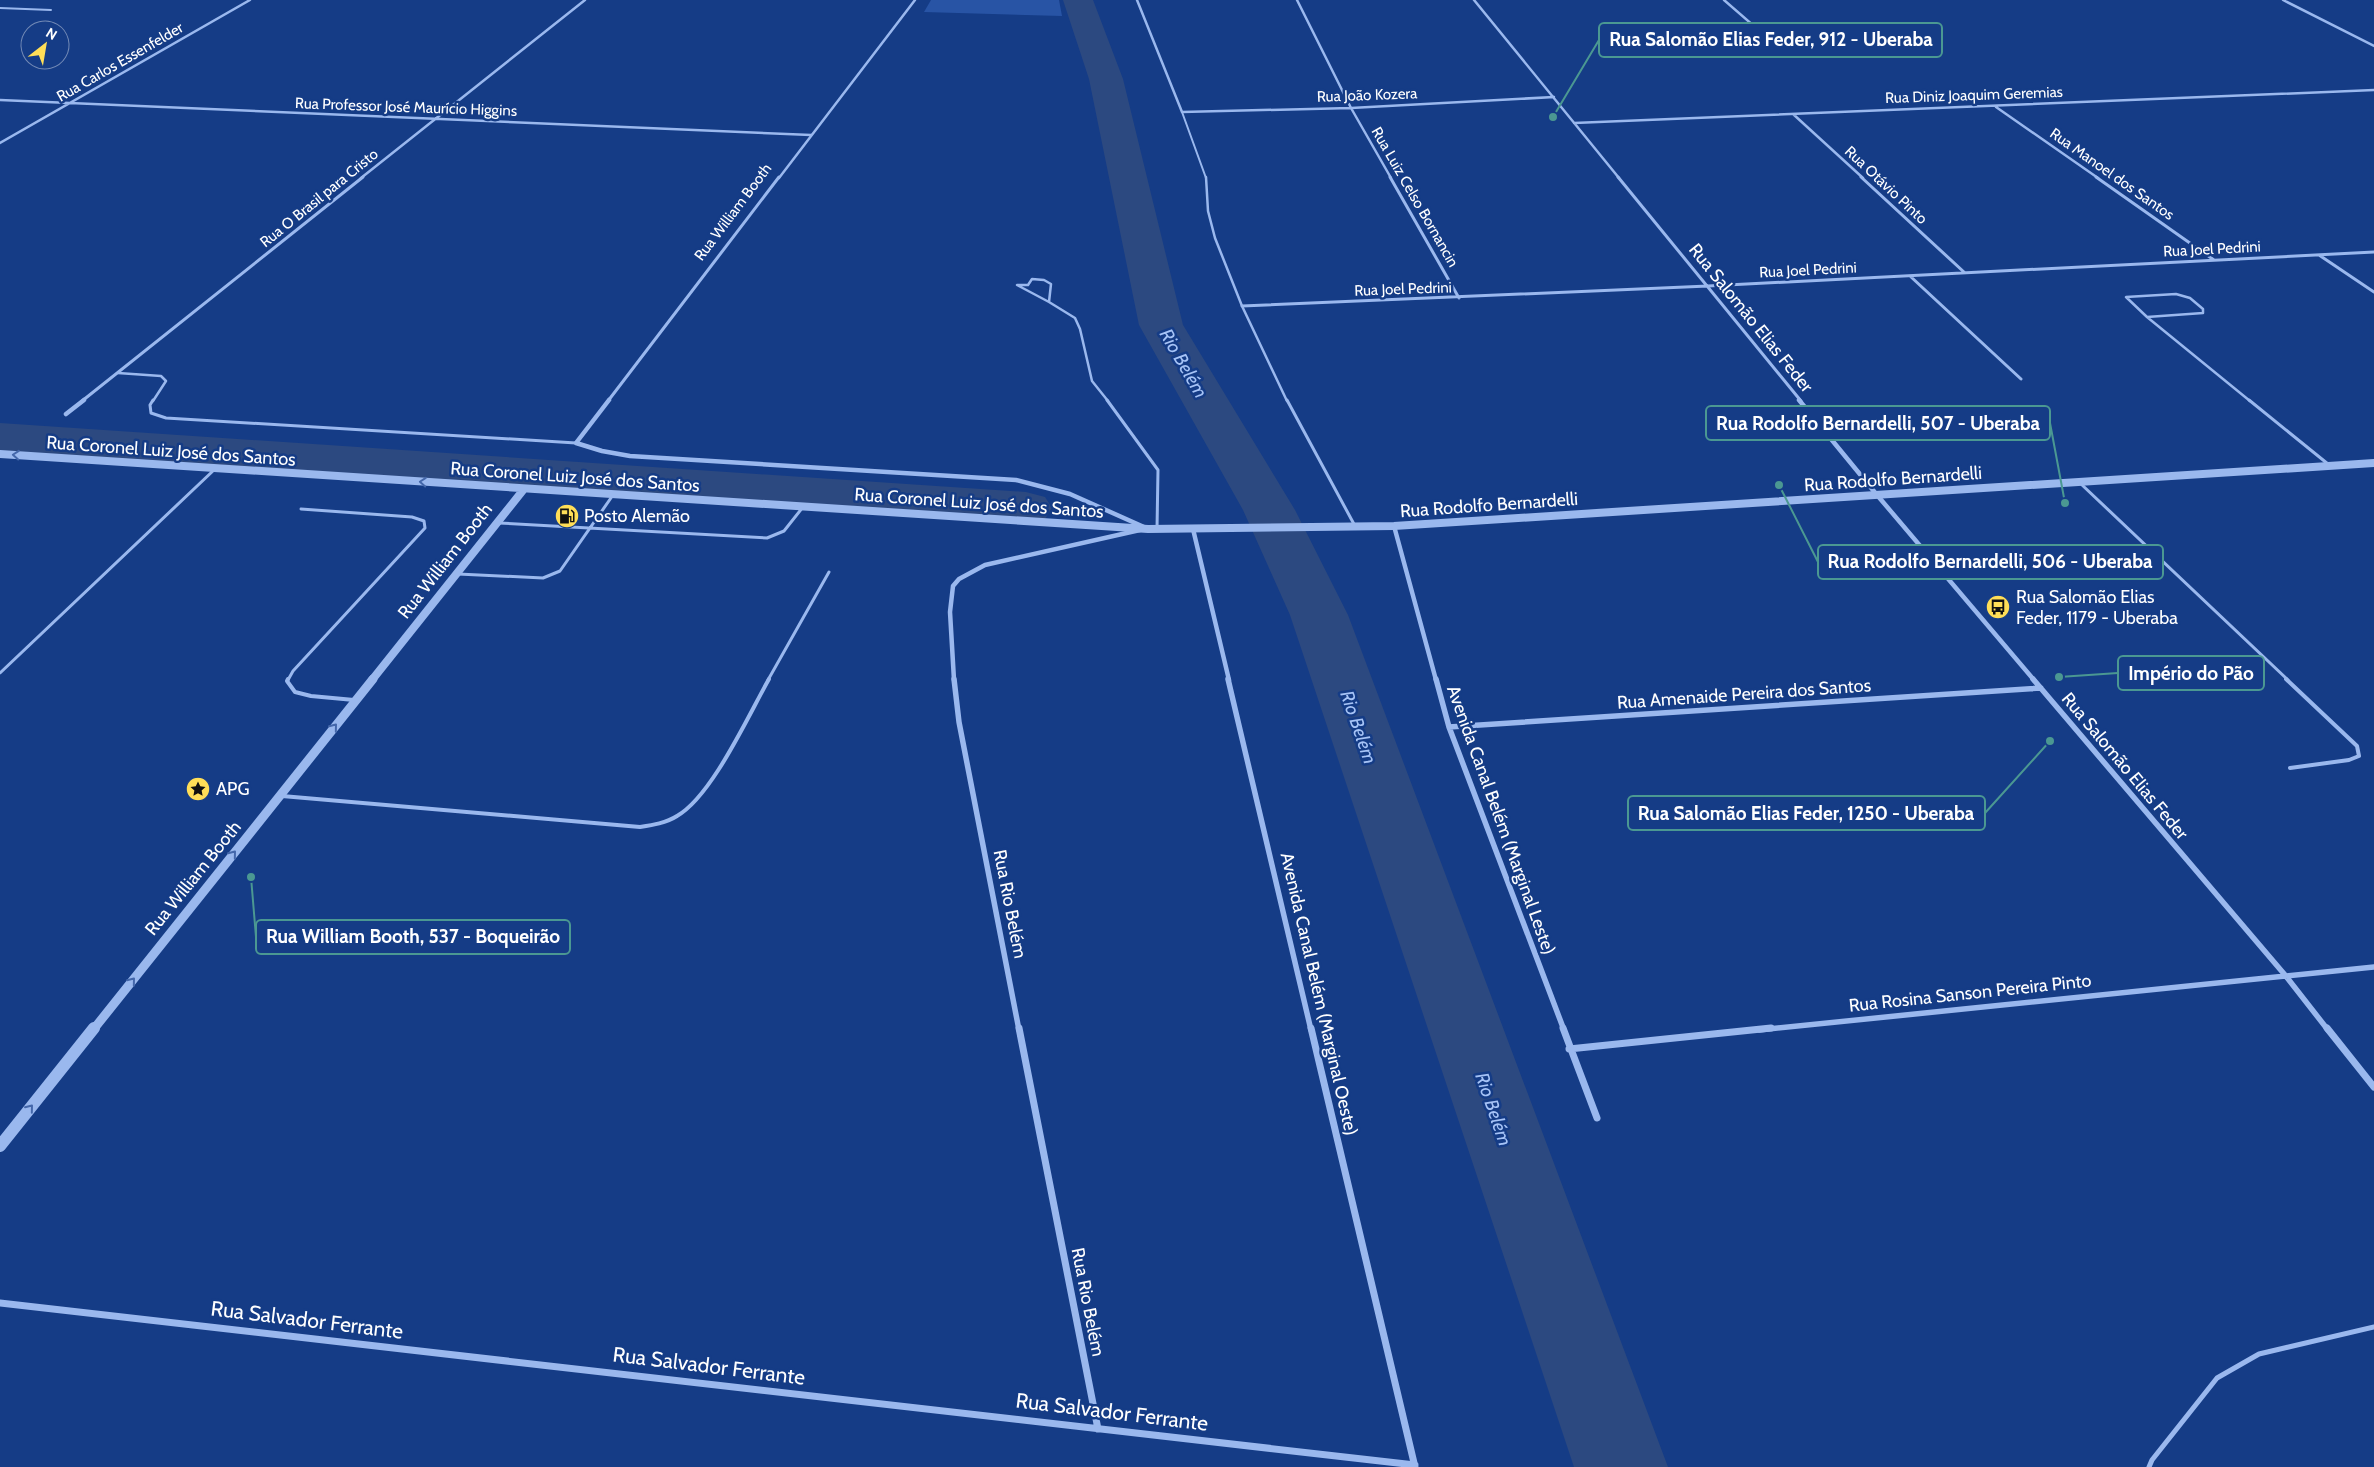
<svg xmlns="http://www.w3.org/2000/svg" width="2374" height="1467" font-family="Cabin,sans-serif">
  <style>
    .green { fill: #2854a5 }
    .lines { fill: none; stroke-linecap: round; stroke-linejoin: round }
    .river { fill: #2c4980; fill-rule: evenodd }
    .service-far4 { stroke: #9ab8ee; stroke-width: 2 }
    .service-far3 { stroke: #9ab8ee; stroke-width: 2.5 }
    .service-far2 { stroke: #9ab8ee; stroke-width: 3 }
    .service-far1 { stroke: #9ab8ee; stroke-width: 4 }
    .service { stroke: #9ab8ee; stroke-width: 5 }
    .minor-far4 { stroke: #9ab8ee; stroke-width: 2.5 }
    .minor-far3 { stroke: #9ab8ee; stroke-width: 3 }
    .minor-far2 { stroke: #9ab8ee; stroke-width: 4.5 }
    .minor-far1 { stroke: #9ab8ee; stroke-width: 5.5 }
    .minor { stroke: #9ab8ee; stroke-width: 7 }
    .tertiary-far2 { stroke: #9ab8ee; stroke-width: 8 }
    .tertiary-far1 { stroke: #9ab8ee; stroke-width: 9 }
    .tertiary { stroke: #9ab8ee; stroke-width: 12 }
    .oneway { stroke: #4467aa }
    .labels { text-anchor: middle; stroke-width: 5; stroke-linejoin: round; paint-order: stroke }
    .far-street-label { font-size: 15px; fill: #fff; stroke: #153c86 }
    .street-label { font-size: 18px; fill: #fff; stroke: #153c86 }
    .poi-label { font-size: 18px; fill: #fff; stroke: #153c86; text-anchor: start }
    .water-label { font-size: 19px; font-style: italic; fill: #a6c3f6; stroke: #153c86 }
    .near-street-label { font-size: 21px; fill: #fff; stroke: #153c86 }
    .leader { fill: none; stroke: #4b9892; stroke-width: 2 }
    .callout-dot { fill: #4b9892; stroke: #153c86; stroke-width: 2 }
    .callout { fill: #153c86; stroke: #4b9892; stroke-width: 2 }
    .callout-label { font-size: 19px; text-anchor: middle; font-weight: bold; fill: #fff }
  </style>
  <rect width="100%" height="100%" fill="#153c86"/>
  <path class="green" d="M 931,0 L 1059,0 L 1062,16 L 924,12 Z"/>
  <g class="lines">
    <path class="river" d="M 1063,0 L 1093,0 L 1123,79 L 1183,325 L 1295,510 L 1348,615 L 1668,1467 L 1574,1467 L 1290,615 L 1243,510 L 1139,325 L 1089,79 Z
      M 0,423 L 1026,492 L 1045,497 L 1052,508 L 1045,519 L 1026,524 L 0,453 Z"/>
    <path class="service-far4" d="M 0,8 L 51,10
      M 1182,112 L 1206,178"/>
    <path class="service-far3" d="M 1206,177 L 1208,211 L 1215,238 L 1242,306 L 1287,401
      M 1032,279 L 1044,280 L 1051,284 L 1049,302 L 1017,285 L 1028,285 Z
      M 2176,294 L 2190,298 L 2203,309 L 2203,313 L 2147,317 L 2126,297 Z
      M 1049,302 L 1075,318 L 1080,329 L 1092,381 L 1108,401
      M 2147,317 L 2250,401
      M 118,373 L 161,376 L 166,381 L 153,401"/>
    <path class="service-far2" d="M 153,400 L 150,405 L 151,413 L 166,418 L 576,443
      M 1107,400 L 1158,470 L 1157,529
      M 1287,400 L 1355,526
      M 2249,400 L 2328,464
      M 2081,484 L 2288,680
      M 499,523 L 767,538 L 784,531 L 803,507
      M 458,574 L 543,578 L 560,571 L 613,495
      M 0,673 L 215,469
      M 288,680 L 293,671 L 425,528 L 424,521 L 412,517 L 301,509
      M 768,680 L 829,572"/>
    <path class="service-far1" d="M 288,679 L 287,681 L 295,692 L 311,696 L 354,700
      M 2286,679 L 2357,746 L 2359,756 L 2349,760 L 2290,768
      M 282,796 L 640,827 C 653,825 666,823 677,816 C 712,796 748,716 769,679"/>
    <path class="service" d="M 2149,1467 L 2152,1460 L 2217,1378 L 2259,1354 L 2374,1327"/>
    <path class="minor-far4" d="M 1137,0 L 1182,112 L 1351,108 L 1554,97
      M 1297,0 L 1351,108 L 1391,178
      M 1474,0 L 1619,178
      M 1724,0 L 1784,52
      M 2283,0 L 2374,46
      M 0,100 L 811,135
      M 1996,107 L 2098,178
      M 1793,114 L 1863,178
      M 1574,123 L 2374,90
      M 0,143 L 250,0
      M 361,178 L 585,0
      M 779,178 L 915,0"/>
    <path class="minor-far3" d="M 1390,177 L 1459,298
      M 1618,177 L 1801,401
      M 1861,177 L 1965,273
      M 2096,177 L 2214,260
      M 2319,255 L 2374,292
      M 1910,276 L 2021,379
      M 1242,306 L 1708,286 L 2374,252
      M 82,401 L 363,177
      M 608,401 L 779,177"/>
    <path class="minor-far2" d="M 609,400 L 576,443 L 602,451 L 630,456 L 1016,480 L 1070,494 L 1144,527
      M 1799,400 L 1877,495 L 2034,680
      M 66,414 L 84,400
      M 1394,526 L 1436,680
      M 1193,529 L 1229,680
      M 954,680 L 950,612 L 953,586 L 959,579 L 985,565 L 1140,530"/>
    <path class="minor-far1" d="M 954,679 L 959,722 L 1019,1030
      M 1228,679 L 1311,1030
      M 1436,679 L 1449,727 L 1564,1030
      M 2033,679 L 2285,975 L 2328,1030
      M 1449,727 L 2041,688
      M 1759,1030 L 2374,967"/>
    <path class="minor" d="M 1019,1028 L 1098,1429
      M 1311,1028 L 1415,1467
      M 1563,1028 L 1597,1118
      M 2327,1028 L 2374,1087
      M 1569,1049 L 1771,1028
      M 0,1303 L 1415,1465"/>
    <path class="tertiary-far2" d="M 0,454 L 1148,529 L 1394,526 L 2374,463
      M 372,680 L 524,489"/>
    <path class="tertiary-far1" d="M 93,1030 L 373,679"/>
    <path class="tertiary" d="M 0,1146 L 94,1028"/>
  </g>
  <defs><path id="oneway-chevron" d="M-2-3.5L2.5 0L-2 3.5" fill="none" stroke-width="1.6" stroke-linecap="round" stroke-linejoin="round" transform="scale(1.25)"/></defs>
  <g class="oneway">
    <use href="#oneway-chevron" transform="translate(16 455) rotate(-176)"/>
    <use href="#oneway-chevron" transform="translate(423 482) rotate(-176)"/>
    <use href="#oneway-chevron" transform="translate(334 727) rotate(-51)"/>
    <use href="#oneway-chevron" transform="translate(233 854) rotate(-51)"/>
    <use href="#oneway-chevron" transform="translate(132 981) rotate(-51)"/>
    <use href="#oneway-chevron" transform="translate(30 1108) rotate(-51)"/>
  </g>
  <defs>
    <g id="fuel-disc" transform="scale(1.25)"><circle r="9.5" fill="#ffde57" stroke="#153c86"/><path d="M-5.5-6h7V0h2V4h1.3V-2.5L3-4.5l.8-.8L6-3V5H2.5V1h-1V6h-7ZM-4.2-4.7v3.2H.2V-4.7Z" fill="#111"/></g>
    <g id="bus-disc" transform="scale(1.25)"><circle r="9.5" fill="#ffde57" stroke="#153c86"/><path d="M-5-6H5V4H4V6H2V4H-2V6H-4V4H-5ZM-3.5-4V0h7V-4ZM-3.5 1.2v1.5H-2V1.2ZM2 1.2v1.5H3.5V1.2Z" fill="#111"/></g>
    <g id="sight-disc" transform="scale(1.25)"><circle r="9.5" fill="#ffde57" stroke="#153c86"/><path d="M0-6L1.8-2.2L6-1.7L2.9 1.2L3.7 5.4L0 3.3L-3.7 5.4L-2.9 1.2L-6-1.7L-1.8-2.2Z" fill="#111"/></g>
  </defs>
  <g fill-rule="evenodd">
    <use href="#fuel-disc" x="567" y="516"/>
    <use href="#bus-disc" x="1998" y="607"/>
    <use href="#sight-disc" x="198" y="789"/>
  </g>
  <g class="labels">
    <g class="far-street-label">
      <text transform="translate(120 62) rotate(-30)" y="5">Rua Carlos Essenfelder</text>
      <text transform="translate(1367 95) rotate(-2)" y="5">Rua João Kozera</text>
      <text transform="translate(1974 95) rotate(-2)" y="5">Rua Diniz Joaquim Geremias</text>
      <text transform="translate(406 107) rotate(2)" y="5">Rua Professor José Maurício Higgins</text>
      <text transform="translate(2112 174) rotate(35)" y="5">Rua Manoel dos Santos</text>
      <text transform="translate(1886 185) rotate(43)" y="5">Rua Otávio Pinto</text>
      <text transform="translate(1415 197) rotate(60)" y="5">Rua Luiz Celso Bornancin</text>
      <text transform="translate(319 198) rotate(-39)" y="5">Rua O Brasil para Cristo</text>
      <text transform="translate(733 212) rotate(-53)" y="5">Rua William Booth</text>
      <text transform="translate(2212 249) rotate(-3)" y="5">Rua Joel Pedrini</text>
      <text transform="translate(1808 270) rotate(-3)" y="5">Rua Joel Pedrini</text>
      <text transform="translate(1403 289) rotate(-2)" y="5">Rua Joel Pedrini</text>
    </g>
    <g class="street-label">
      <text transform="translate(1751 318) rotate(51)" y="6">Rua Salomão Elias Feder</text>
      <text transform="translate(171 451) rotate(4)" y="6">Rua Coronel Luiz José dos Santos</text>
      <text transform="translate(575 477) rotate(4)" y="6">Rua Coronel Luiz José dos Santos</text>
      <text transform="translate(1893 479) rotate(-4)" y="6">Rua Rodolfo Bernardelli</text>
      <text transform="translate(979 503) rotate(4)" y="6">Rua Coronel Luiz José dos Santos</text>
      <text transform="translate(1489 505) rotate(-4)" y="6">Rua Rodolfo Bernardelli</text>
      <text transform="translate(445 561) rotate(-52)" y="6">Rua William Booth</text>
      <text transform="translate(1744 694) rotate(-4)" y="6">Rua Amenaide Pereira dos Santos</text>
      <text transform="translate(2125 766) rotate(50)" y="6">Rua Salomão Elias Feder</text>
      <text transform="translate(1501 820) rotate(70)" y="6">Avenida Canal Belém (Marginal Leste)</text>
      <text transform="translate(193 878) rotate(-51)" y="6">Rua William Booth</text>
      <text transform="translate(1010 904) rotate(79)" y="6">Rua Rio Belém</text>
      <text transform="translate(1970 993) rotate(-6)" y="6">Rua Rosina Sanson Pereira Pinto</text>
      <text transform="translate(1319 994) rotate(77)" y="6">Avenida Canal Belém (Marginal Oeste)</text>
      <text transform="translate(1088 1302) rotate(79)" y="6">Rua Rio Belém</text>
    </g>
    <g class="poi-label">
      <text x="584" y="522">Posto Alemão</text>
      <text x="2016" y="603">Rua Salomão Elias<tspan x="2016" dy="21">Feder, 1179 - Uberaba</tspan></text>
      <text x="216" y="795">APG</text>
    </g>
    <g class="water-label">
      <text transform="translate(1184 363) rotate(60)" y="7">Rio Belém</text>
      <text transform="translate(1359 727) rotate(71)" y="7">Rio Belém</text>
      <text transform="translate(1494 1109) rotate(71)" y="7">Rio Belém</text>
    </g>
    <g class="near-street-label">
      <text transform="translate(307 1320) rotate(7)" y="7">Rua Salvador Ferrante</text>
      <text transform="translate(709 1366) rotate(7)" y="7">Rua Salvador Ferrante</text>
      <text transform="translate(1112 1412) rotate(7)" y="7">Rua Salvador Ferrante</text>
    </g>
  </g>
  <path class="leader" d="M1553 117L1599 40M2065 503L2050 423M1779 485L1818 562M2059 677L2118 673M2050 741L1985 813M251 877L256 937"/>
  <g class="callout-dot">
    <circle cx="1553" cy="117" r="5"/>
    <circle cx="2065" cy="503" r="5"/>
    <circle cx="1779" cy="485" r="5"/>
    <circle cx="2059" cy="677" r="5"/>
    <circle cx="2050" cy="741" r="5"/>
    <circle cx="251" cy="877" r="5"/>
  </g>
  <g class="callout">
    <rect x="1599" y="23" width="343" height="34" rx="5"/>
    <rect x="1706" y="406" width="344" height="34" rx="5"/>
    <rect x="1818" y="545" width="345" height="34" rx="5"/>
    <rect x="2118" y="656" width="146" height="34" rx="5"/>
    <rect x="1628" y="796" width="357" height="34" rx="5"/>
    <rect x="256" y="920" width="314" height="34" rx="5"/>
  </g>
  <g class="callout-label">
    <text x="1771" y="46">Rua Salomão Elias Feder, 912 - Uberaba</text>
    <text x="1878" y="430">Rua Rodolfo Bernardelli, 507 - Uberaba</text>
    <text x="1990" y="568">Rua Rodolfo Bernardelli, 506 - Uberaba</text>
    <text x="2191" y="680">Império do Pão</text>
    <text x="1806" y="820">Rua Salomão Elias Feder, 1250 - Uberaba</text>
    <text x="413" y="943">Rua William Booth, 537 - Boqueirão</text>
  </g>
  <g transform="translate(45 45) rotate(31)"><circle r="24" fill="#153c86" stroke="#738ab6"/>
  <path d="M0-4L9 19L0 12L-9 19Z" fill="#ffde57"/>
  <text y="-8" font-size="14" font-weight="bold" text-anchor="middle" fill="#ffffff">N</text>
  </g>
</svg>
